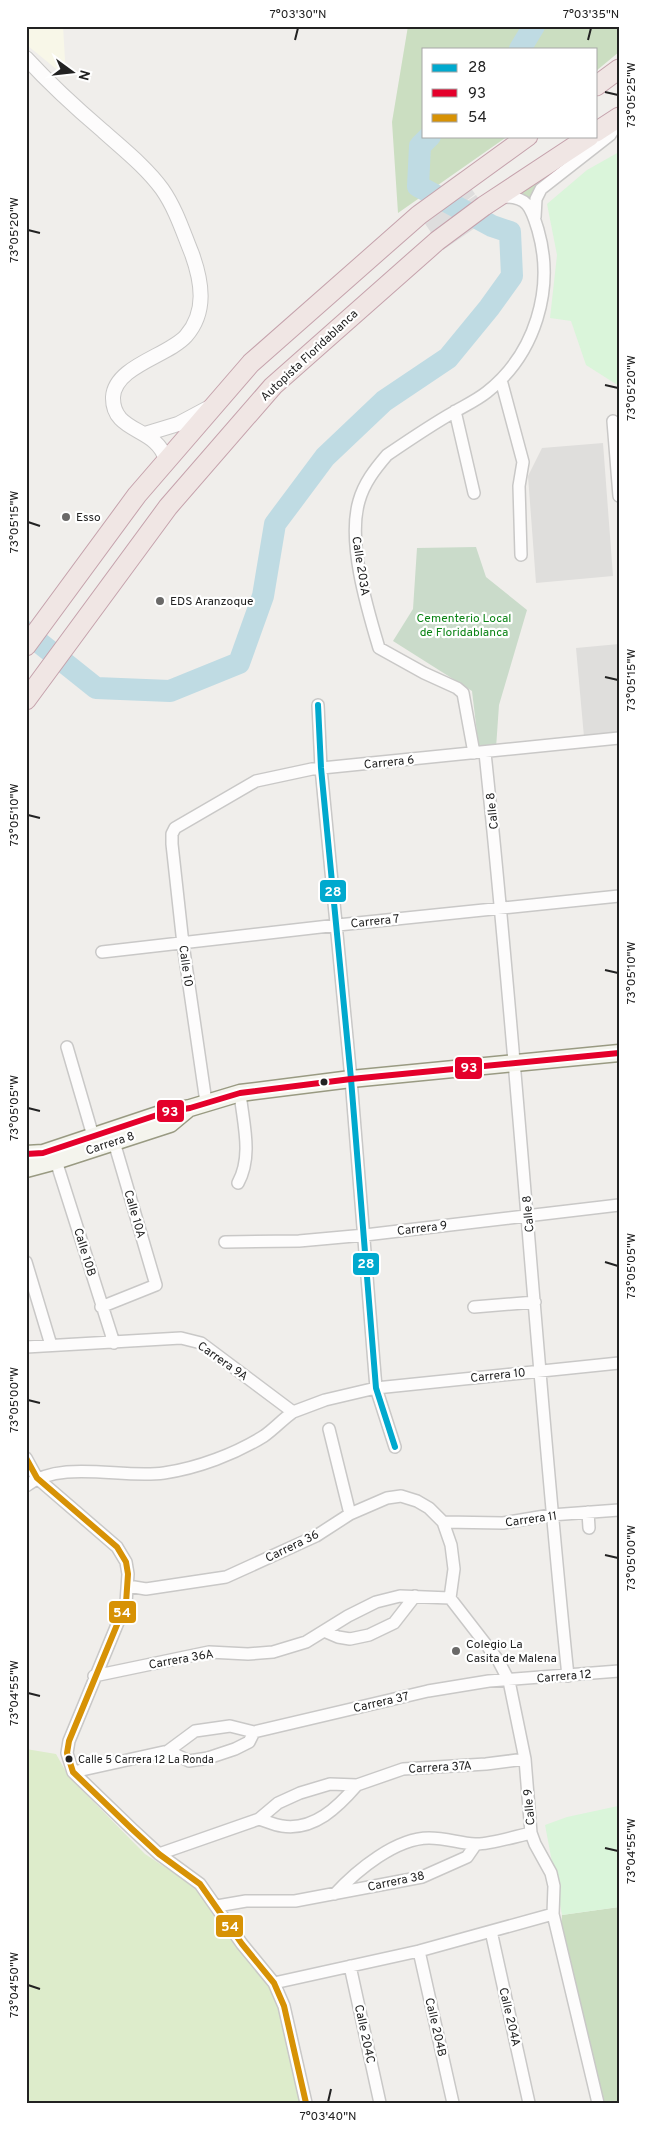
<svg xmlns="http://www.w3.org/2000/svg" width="645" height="2129" font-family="Overpass,sans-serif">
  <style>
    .residential { fill: #dfdedc }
    .education { fill: #f8f7e8 }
    .grass { fill: #ddeccb }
    .forest { fill: #cbdec1 }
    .cemetery { fill: #cadbca }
    .park { fill: #daf5da }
    .pier { fill: #dedddd }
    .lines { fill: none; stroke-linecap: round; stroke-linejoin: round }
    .river { stroke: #bfdbe3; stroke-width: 22 }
    .minor-casing { stroke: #c9c8c7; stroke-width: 14 }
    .tertiary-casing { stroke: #c9c8c7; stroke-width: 16 }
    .secondary-casing { stroke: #999a82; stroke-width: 19 }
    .trunk-casing { stroke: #c5a2ac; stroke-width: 21 }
    .minor { stroke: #fdfcfc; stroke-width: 11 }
    .tertiary { stroke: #fdfcfc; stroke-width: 14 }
    .secondary { stroke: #f4f4ed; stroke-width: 16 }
    .trunk { stroke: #f0e6e4; stroke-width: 19 }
    .bus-1-casing { stroke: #fff; stroke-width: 10 }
    .bus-2-casing { stroke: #fff; stroke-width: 10 }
    .bus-3-casing { stroke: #fff; stroke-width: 10 }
    .bus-1 { stroke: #00a9ce; stroke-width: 6 }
    .bus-2 { stroke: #e4002b; stroke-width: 6 }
    .bus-3 { stroke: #d79205; stroke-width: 6 }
    .ticks { fill: none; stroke: #222; stroke-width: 2 }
    .poi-dot { fill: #6a6968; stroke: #fff; stroke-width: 2 }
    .bus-dot { fill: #222; stroke: #fff; stroke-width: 2 }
    .labels { text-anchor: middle; stroke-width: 4.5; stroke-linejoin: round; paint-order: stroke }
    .bus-label { font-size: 11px; fill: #222; stroke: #fff; text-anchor: start }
    .street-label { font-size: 12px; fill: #222; stroke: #fff }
    .poi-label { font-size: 12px; fill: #222; stroke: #fff; text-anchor: start }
    .park-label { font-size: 12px; fill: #0c8416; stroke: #fff }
    .line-badge { stroke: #fff; stroke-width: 2 }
    .badge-label { font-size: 14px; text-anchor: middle; font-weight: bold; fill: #fff }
    .neatline { fill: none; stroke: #222; stroke-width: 2 }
    .ticks-label { font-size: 12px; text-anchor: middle; fill: #222 }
  </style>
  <rect width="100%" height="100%" fill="#f0eeeb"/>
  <path class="residential" d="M 603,443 L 613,576 L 536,583 L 528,476 L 542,448 Z
    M 619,644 L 619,734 L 584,737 L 576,648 Z"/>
  <path class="education" d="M 27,26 L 63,26 L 66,77 L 28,46 Z"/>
  <path class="grass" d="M 26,1749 L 56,1754 L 69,1777 L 145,1854 L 198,1889 L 270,1984 L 280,2002 L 305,2103 L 26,2103 Z"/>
  <path class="forest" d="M 408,26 L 619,26 L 619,52 L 596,71 L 596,49 L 424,49 L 424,136 L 508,136 L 398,213 L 392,122 Z
    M 578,152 C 561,164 533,179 531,201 L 518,193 Z
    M 619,1907 L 619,2103 L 600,2103 L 561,1928 L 562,1915 Z"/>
  <path class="cemetery" d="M 476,547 L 486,577 L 527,610 L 499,705 L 496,748 L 479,750 L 472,691 L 393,641 L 413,609 L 417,548 Z"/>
  <path class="park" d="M 619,152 L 619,386 L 586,365 L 571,321 L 550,318 L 557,255 L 547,204 L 587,170 Z
    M 618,1806 L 619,1907 L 562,1915 L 545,1825 L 567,1817 Z"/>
  <path class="pier" d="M 460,172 L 475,194 L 457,208 L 476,195 L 491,217 L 443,250 L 413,206 Z"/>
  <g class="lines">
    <path class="river" d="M 520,49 L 534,26
      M 26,632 L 96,688 L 170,691 L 239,663 L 263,596 L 275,524 L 325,457 L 384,401 L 448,358 L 489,308 L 512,276 L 510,232 L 492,226 L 418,186 L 420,146 L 430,136"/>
    <g class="minor-casing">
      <path id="minor" d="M 535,217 L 536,199 L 541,189 L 610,135 L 619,121
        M 501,380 L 523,462 L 519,486 L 521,555
        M 455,411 L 474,493
        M 613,421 L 619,496
        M 318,705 L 321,768 L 351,1079 L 376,1388 L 395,1447
        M 474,753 L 463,693 L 457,688 L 424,673 L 379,648 C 367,608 347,542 359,501 C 364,483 375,469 387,455 C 409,440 431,425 454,412 C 466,405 477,400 487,392 C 535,354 555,289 538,230 C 531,207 528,196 501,197
        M 485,753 C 518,1060 536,1369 568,1676
        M 102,952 L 338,925 L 619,896
        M 67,1047 L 93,1136
        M 206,1102 L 183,944 L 172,844 L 172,834 L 175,828 L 256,781 L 312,769 L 619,738
        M 56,1161 L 114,1343
        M 238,1183 C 253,1156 243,1123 240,1093
        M 225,1242 L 299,1241 L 365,1235 L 619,1205
        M 26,1262 L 51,1345
        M 101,1307 L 156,1285 L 114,1142
        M 474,1307 L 535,1302
        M 26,1347 L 181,1338 L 201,1343 L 293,1412 L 325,1400 L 376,1388 L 619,1363
        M 329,1429 L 350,1514
        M 26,1458 L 37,1478 L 117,1547 L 126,1562 L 128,1574 L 126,1603 L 69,1741 L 67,1753 L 73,1772 L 132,1829 L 159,1854 L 200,1884 L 242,1944 L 274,1983 L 284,2006 L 306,2103
        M 26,1486 C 62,1459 121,1479 164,1473 C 198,1468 235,1454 264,1436 C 274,1429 283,1419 293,1412
        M 588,1512 L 589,1528
        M 443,1522 L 503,1523 L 551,1515 L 619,1510
        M 128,1586 L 146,1589 L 226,1577 L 316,1536 L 350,1514 L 387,1498 L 401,1496 L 417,1501 L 429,1508 L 443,1522 L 451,1545 L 454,1569 L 450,1598 L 498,1660 L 509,1681 L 525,1759 L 531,1833 L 535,1844 L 551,1873 L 554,1886 L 553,1914 L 598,2103
        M 324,1631 L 338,1637 L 350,1639 L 369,1635 L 394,1623 L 415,1596
        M 94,1676 L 209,1652 L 248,1654 L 273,1652 L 306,1642 L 348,1616 L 376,1602 L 400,1596 L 450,1598
        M 168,1751 L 189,1761 L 208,1758 L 235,1749 L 249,1742 L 254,1732
        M 73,1772 L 168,1751 L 195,1731 L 230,1726 L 254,1732 L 428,1691 L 489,1681 L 619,1671
        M 259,1819 C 266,1821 274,1825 282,1826 C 314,1831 338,1807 357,1785
        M 159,1854 L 259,1819 L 278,1803 L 300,1793 L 330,1784 L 357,1785 L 403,1769 L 486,1764 L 525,1759
        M 335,1894 C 357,1870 396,1838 429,1838 C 446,1838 459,1843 475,1844 C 488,1845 517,1836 531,1833
        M 217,1906 L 246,1901 L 295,1901 L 422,1877 L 467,1857 L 476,1844
        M 491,1931 L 529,2103
        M 419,1951 L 453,2103
        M 350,1966 L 380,2103
        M 274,1983 L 419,1951 L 553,1914"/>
    </g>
    <g class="tertiary-casing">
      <path id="tertiary" d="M 26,58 C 50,84 76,108 103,131 C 123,149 146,167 162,189 C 176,209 183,232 192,254 C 202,282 207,312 186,336 C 168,356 115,366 113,397 C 112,434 157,426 166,460
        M 145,434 L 178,424 L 208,408"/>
    </g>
    <g class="secondary-casing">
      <path id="secondary" d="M 26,1154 L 43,1153 L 166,1112 L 190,1108 L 240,1093 L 351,1079 L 619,1053
        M 26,1169 L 56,1161 L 170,1124 L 188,1109"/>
    </g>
    <g class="trunk-casing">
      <path id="trunk" d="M 596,86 L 619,69
        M 596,132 L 619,117
        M 26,646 L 137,495 L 251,363 L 419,215 L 528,136
        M 26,700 L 168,507 L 273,386 L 437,241 L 484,206 L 590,136"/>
    </g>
    <use href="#minor" class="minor"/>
    <use href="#tertiary" class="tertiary"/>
    <use href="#secondary" class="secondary"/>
    <use href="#trunk" class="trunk"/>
    <g class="bus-1-casing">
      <path id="bus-1" d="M 318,705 L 321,768 L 351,1079 L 376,1388 L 395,1447"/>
    </g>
    <g class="bus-2-casing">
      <path id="bus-2" d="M 26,1154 L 43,1153 L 166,1112 L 190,1108 L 240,1093 L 351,1079 L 619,1053"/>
    </g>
    <g class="bus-3-casing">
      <path id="bus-3" d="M 26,1458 L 37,1478 L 117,1547 L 126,1562 L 128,1574 L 126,1603 L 69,1741 L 67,1753 L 73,1772 L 132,1829 L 159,1854 L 200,1884 L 242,1944 L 274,1983 L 284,2006 L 306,2103"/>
    </g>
    <use href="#bus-1" class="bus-1"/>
    <use href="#bus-2" class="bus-2"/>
    <use href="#bus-3" class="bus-3"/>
  </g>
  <path class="ticks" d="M 295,40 L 298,28M 588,40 L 591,28M 605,92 L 618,95M 28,230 L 40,233M 605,385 L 618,388M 28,522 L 40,526M 605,677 L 618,680M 28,815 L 40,818M 605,970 L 618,973M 28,1108 L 40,1111M 605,1262 L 618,1266M 28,1400 L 40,1403M 605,1555 L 618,1558M 28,1693 L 40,1696M 605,1848 L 618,1851M 28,1985 L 40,1989M 328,2102 L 331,2089"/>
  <g class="poi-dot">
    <circle cx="66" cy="517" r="5"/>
    <circle cx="160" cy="601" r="5"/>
    <circle cx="456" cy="1651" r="5"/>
  </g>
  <g class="bus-dot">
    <circle cx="324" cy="1082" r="4.5"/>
    <circle cx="69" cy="1759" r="4.5"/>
  </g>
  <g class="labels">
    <g class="bus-label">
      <text x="78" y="1763">Calle 5 Carrera 12 La Ronda</text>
    </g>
    <g class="street-label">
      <text transform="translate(309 355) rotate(-43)" y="4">Autopista Floridablanca</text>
      <text transform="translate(361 566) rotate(81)" y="4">Calle 203A</text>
      <text transform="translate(389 762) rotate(-6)" y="4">Carrera 6</text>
      <text transform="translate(492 811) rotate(-96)" y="4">Calle 8</text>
      <text transform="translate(375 921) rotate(-6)" y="4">Carrera 7</text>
      <text transform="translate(186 966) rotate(82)" y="4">Calle 10</text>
      <text transform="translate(110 1143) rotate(-18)" y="4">Carrera 8</text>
      <text transform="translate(135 1214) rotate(74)" y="4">Calle 10A</text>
      <text transform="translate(528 1214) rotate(-95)" y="4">Calle 8</text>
      <text transform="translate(422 1228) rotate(-7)" y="4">Carrera 9</text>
      <text transform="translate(85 1252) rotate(73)" y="4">Calle 10B</text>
      <text transform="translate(223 1361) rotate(35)" y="4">Carrera 9A</text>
      <text transform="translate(498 1375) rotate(-6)" y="4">Carrera 10</text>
      <text transform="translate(531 1519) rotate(-8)" y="4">Carrera 11</text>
      <text transform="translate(292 1546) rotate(-26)" y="4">Carrera 36</text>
      <text transform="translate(181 1659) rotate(-10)" y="4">Carrera 36A</text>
      <text transform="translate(564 1676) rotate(-5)" y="4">Carrera 12</text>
      <text transform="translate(381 1702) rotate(-13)" y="4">Carrera 37</text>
      <text transform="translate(440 1767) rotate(-3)" y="4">Carrera 37A</text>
      <text transform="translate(529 1807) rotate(-95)" y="4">Calle 9</text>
      <text transform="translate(396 1881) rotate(-12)" y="4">Carrera 38</text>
      <text transform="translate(510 2017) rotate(77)" y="4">Calle 204A</text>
      <text transform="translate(436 2027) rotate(77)" y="4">Calle 204B</text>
      <text transform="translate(365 2034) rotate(78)" y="4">Calle 204C</text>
    </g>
    <g class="poi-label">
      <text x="76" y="521">Esso</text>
      <text x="170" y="605">EDS Aranzoque</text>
      <text x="466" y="1648">Colegio La<tspan x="466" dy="14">Casita de Malena</tspan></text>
    </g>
    <g class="park-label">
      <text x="464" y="622">Cementerio Local<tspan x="464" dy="14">de Floridablanca</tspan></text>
    </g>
  </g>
  <g class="line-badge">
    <rect x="319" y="879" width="28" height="24" rx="5" fill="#00a9ce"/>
    <rect x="454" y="1056" width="29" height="24" rx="5" fill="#e4002b"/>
    <rect x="156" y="1099" width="29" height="24" rx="5" fill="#e4002b"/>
    <rect x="352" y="1252" width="28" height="24" rx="5" fill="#00a9ce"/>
    <rect x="108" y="1600" width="29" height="24" rx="5" fill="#d79205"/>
    <rect x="215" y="1914" width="29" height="24" rx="5" fill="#d79205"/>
  </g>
  <g class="badge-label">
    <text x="333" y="896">28</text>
    <text x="469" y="1072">93</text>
    <text x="170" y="1116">93</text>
    <text x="366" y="1268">28</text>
    <text x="122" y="1617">54</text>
    <text x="230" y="1931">54</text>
  </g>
  <rect width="645" height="2129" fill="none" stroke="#ffffff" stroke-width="55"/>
  <rect x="422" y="48" width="175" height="90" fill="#ffffff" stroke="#a7a7a7"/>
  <rect x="432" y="64" width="25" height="8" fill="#00a9ce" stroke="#a7a7a7"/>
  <text x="468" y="72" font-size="15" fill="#222222">28</text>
  <rect x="432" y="89" width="25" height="8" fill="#e4002b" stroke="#a7a7a7"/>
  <text x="468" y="98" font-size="15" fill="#222222">93</text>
  <rect x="432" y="114" width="25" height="8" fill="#d79205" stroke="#a7a7a7"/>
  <text x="468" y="122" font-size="15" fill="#222222">54</text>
  <g transform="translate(72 72) rotate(105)" stroke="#ffffff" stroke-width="4" paint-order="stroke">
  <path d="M0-4L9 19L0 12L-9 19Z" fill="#222222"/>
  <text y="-8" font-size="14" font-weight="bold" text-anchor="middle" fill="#222222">N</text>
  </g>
  <rect x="28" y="28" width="590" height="2074" class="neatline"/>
  <g class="ticks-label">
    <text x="298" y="18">7°03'30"N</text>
    <text x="591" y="18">7°03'35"N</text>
    <text transform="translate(631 95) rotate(-90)" y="4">73°05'25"W</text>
    <text transform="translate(14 230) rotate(-90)" y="4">73°05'20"W</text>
    <text transform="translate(631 388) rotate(-90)" y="4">73°05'20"W</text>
    <text transform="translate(14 522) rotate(-90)" y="4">73°05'15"W</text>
    <text transform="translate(631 680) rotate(-90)" y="4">73°05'15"W</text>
    <text transform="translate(14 815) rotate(-90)" y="4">73°05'10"W</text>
    <text transform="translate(631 973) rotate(-90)" y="4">73°05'10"W</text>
    <text transform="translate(14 1108) rotate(-90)" y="4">73°05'05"W</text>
    <text transform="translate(631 1266) rotate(-90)" y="4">73°05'05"W</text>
    <text transform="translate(14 1400) rotate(-90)" y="4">73°05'00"W</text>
    <text transform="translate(631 1558) rotate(-90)" y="4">73°05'00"W</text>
    <text transform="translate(14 1693) rotate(-90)" y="4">73°04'55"W</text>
    <text transform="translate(631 1851) rotate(-90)" y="4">73°04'55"W</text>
    <text transform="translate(14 1985) rotate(-90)" y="4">73°04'50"W</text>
    <text x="328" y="2120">7°03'40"N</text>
  </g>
</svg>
